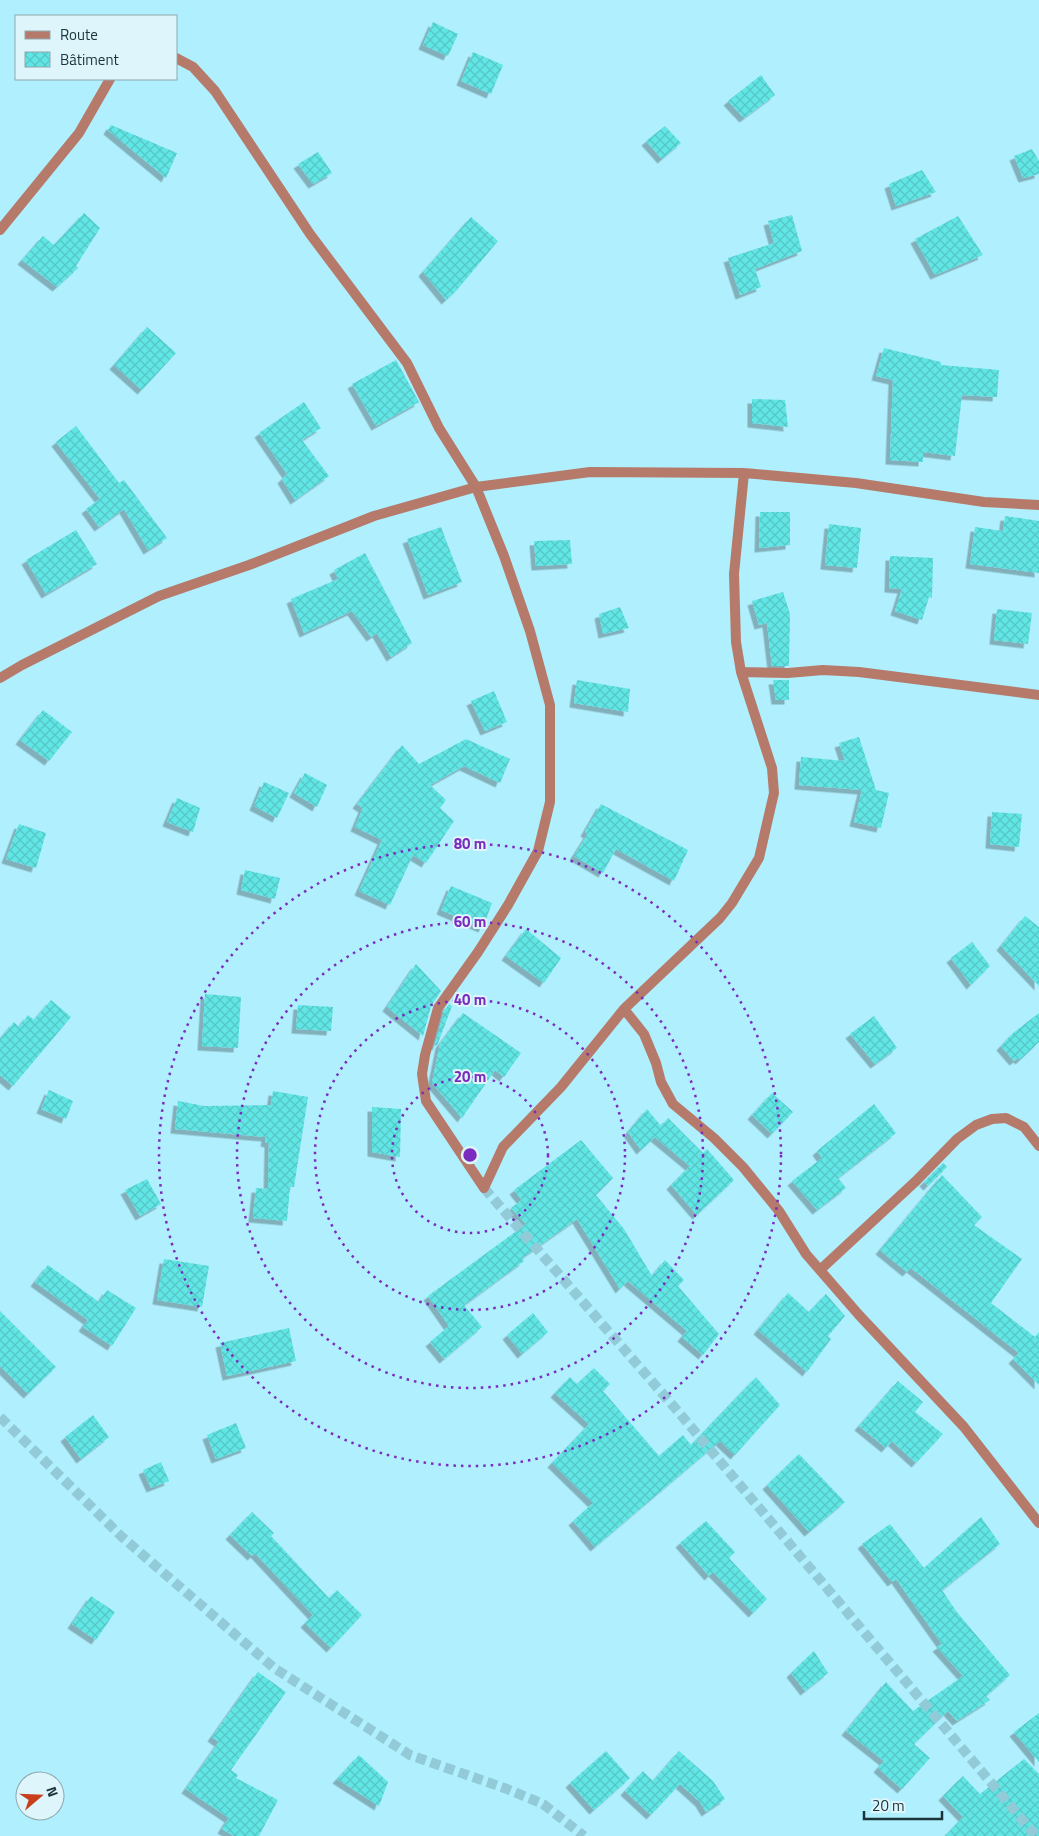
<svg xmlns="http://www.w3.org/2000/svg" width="1039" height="1836" font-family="'Titillium Web',sans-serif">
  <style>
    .building { fill: url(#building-cross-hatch); filter: url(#shadow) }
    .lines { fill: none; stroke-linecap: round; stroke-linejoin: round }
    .street-tunnel { stroke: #92cad7; stroke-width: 10; stroke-dasharray: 10 5; stroke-linecap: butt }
    .street { stroke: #b67a6b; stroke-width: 10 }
    .ring { fill: none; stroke: #7b2cbf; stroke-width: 2.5; stroke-dasharray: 2.5 5 }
    .centre { fill: #7b2cbf; stroke: #ddf5fb; stroke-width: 2.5 }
    .ring-label { font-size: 15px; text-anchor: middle; font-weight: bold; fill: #7b2cbf; stroke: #ddf5fb; stroke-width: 4; stroke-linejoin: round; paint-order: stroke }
  </style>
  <defs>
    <pattern id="building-cross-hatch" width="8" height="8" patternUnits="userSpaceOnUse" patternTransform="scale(1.25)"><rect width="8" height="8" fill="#61e6e5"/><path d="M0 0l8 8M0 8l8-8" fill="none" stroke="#54c6c5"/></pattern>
    <filter id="shadow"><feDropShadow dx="-4.5" dy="4.5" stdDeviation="0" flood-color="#0004"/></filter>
  </defs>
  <rect width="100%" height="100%" fill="#b0effe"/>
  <path class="building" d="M 433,22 L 458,34 L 448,56 L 423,45 Z
    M 473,52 L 503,65 L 491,94 L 461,81 Z
    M 761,75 L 775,95 L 744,118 L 728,101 Z
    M 111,125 L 177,153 L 166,178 L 108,130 Z
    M 665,126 L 681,143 L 662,159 L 646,141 Z
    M 1032,149 L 1039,161 L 1039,174 L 1023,178 L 1014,156 Z
    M 318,152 L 332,173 L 313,184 L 298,164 Z
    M 922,170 L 936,192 L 896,206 L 889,184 Z
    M 84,213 L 100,228 L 76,266 L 78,268 L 57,287 L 22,260 L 43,236 L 54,245 Z
    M 792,215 L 802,251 L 755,269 L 761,287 L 740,295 L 728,258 L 774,243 L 768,221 Z
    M 958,216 L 983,255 L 935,275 L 915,239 Z
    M 471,217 L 498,241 L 456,291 L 446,300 L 423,272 Z
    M 147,327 L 176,353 L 142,390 L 114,365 Z
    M 884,348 L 941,362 L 941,365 L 999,370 L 997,397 L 962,395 L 955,456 L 923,452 L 923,462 L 890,460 L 893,380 L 876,376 Z
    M 396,360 L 419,402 L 376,426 L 352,384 Z
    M 752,399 L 785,400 L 788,427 L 752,423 Z
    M 304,402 L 321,428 L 302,440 L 329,476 L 295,500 L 282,479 L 287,474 L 259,433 Z
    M 76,426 L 119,483 L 124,480 L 167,538 L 148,550 L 124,509 L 99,527 L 86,509 L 100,499 L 56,442 Z
    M 760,512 L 790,512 L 790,545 L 759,548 Z
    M 1005,516 L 1039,521 L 1039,573 L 970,564 L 975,527 L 1003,531 Z
    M 829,524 L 861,528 L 857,568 L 825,565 Z
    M 441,527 L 462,582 L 428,595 L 407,539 Z
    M 76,530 L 97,564 L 46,594 L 26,560 Z
    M 570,540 L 572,564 L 536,566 L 534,541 Z
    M 365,553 L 412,643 L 391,657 L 377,633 L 371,637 L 352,611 L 304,633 L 291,599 L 338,579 L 334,570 Z
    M 890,556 L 933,558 L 932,598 L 929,597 L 922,620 L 895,611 L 902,589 L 889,588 Z
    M 783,592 L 790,614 L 789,666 L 772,666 L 767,623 L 759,625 L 752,601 Z
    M 620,607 L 629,628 L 603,634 L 599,614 Z
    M 997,609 L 1032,613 L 1028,644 L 994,640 Z
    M 577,680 L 630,689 L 628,712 L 574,703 Z
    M 773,680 L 789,680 L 789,700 L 776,700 Z
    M 494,691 L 507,722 L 485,731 L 471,701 Z
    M 43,710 L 72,732 L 49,761 L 20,740 Z
    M 859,737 L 876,790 L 889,793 L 881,828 L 854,822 L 862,790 L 799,785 L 801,757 L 845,761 L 839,743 Z
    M 466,739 L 510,759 L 500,783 L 464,766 L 430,785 L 446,800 L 440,808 L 454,821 L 426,863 L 413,855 L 390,905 L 359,891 L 382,840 L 355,827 L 363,808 L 357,804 L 402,745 L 419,764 Z
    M 305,773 L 327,785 L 317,807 L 294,793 Z
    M 264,782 L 289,793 L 277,818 L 254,806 Z
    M 177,798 L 200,808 L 193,832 L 167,822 Z
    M 601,804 L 688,850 L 674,881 L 616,849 L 603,873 L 574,856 L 588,834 L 585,832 Z
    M 992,812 L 1022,814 L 1019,847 L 990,844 Z
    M 19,824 L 46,833 L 36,868 L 6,859 Z
    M 245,870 L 280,878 L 275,899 L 241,890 Z
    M 451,886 L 492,903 L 483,928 L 441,910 Z
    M 1025,916 L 1039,927 L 1039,986 L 1001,946 Z
    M 526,929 L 561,958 L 544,983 L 506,956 Z
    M 972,942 L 990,966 L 971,985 L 951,958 Z
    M 416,964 L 441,991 L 431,1006 L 423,1036 L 387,1007 Z
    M 205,994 L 241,997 L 238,1048 L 202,1046 Z
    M 51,1000 L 71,1017 L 13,1086 L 0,1075 L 0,1039 L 14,1022 L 19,1027 L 28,1015 L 34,1020 Z
    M 449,1004 L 452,1006 L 437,1046 L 435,1045 L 444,1011 Z
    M 298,1005 L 333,1007 L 331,1031 L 296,1029 Z
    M 463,1013 L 521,1053 L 504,1077 L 495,1070 L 462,1118 L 432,1083 L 440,1044 Z
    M 1039,1013 L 1039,1042 L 1020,1060 L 1018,1058 L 1014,1061 L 1001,1046 L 1013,1033 Z
    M 874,1016 L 897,1048 L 875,1064 L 850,1034 Z
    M 49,1090 L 73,1101 L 66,1119 L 41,1109 Z
    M 273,1091 L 308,1097 L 294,1187 L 290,1187 L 287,1221 L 253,1218 L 256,1188 L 268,1189 L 269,1143 L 265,1142 L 266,1137 L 175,1129 L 178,1101 L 204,1106 L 271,1105 Z
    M 772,1093 L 793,1112 L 772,1134 L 752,1115 Z
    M 874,1104 L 896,1133 L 838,1178 L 846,1188 L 817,1210 L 792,1181 L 822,1158 L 817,1151 Z
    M 372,1107 L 401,1109 L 400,1157 L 372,1152 Z
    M 647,1109 L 661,1126 L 668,1118 L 703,1153 L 707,1149 L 734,1180 L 697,1215 L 671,1185 L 690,1166 L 655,1137 L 641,1150 L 628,1132 Z
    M 581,1140 L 613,1178 L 596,1195 L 624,1229 L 652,1276 L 665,1260 L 684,1280 L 678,1286 L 719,1334 L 703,1355 L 682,1337 L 687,1331 L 628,1281 L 620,1289 L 577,1219 L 522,1258 L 524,1261 L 464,1305 L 482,1327 L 444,1359 L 430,1342 L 449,1326 L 428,1296 L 526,1224 L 511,1208 L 522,1200 L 514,1190 Z
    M 943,1163 L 947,1167 L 928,1186 L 924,1182 Z
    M 942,1175 L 982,1217 L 974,1225 L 1022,1259 L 991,1303 L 1035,1337 L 1039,1332 L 1039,1385 L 1013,1359 L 1019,1353 L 911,1268 L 907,1272 L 880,1250 Z
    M 147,1179 L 161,1204 L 140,1216 L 125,1190 Z
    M 164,1259 L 209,1266 L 202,1307 L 157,1300 Z
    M 48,1265 L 99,1302 L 107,1290 L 136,1308 L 112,1346 L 83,1327 L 88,1320 L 35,1282 Z
    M 788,1293 L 809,1312 L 826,1294 L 845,1316 L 828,1336 L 831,1339 L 807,1372 L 758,1330 Z
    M 0,1311 L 56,1367 L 28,1394 L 0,1366 Z
    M 533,1313 L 548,1332 L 522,1354 L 507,1335 Z
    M 289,1328 L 296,1361 L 227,1376 L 220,1343 Z
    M 594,1368 L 610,1384 L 603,1391 L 659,1456 L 683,1435 L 691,1445 L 756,1377 L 780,1405 L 735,1455 L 720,1441 L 595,1547 L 573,1521 L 593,1503 L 552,1463 L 589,1424 L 555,1393 L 570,1377 L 577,1384 Z
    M 898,1381 L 923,1402 L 915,1412 L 943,1434 L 916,1463 L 892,1441 L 886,1448 L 859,1426 Z
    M 93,1415 L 109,1437 L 81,1459 L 65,1437 Z
    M 236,1423 L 246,1448 L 216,1459 L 207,1435 Z
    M 799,1454 L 845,1502 L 809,1532 L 767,1485 Z
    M 161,1462 L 169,1481 L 151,1488 L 143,1470 Z
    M 252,1512 L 274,1533 L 271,1536 L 329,1598 L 337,1590 L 362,1615 L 331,1648 L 305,1623 L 313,1615 L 255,1553 L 252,1556 L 230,1535 Z
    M 981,1517 L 1000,1544 L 942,1590 L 956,1611 L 1010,1675 L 986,1696 L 990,1700 L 957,1721 L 948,1711 L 914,1744 L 930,1758 L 902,1789 L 878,1768 L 884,1761 L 846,1731 L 886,1682 L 913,1711 L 963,1676 L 937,1647 L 942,1644 L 896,1579 L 892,1582 L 862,1544 L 890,1524 L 924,1568 Z
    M 706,1521 L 735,1552 L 729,1558 L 767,1599 L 753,1613 L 713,1572 L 709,1576 L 680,1543 Z
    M 91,1596 L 115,1612 L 96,1640 L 72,1624 Z
    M 814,1651 L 828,1673 L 805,1691 L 791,1673 Z
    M 258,1672 L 286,1692 L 231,1770 L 238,1775 L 236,1778 L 278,1800 L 259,1836 L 234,1836 L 222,1829 L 229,1818 L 186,1789 L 219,1742 L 212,1737 Z
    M 1039,1713 L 1039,1762 L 1014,1732 Z
    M 606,1751 L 630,1778 L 594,1810 L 570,1783 Z
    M 679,1751 L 713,1781 L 725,1799 L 706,1812 L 700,1802 L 680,1784 L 651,1815 L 625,1791 L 643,1771 L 653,1781 Z
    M 359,1755 L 388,1782 L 379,1806 L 337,1779 Z
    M 1024,1759 L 1039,1774 L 1039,1836 L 945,1836 L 963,1817 L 943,1796 L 963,1776 L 980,1794 Z"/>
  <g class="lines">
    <path class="street-tunnel" d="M 484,1188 L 675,1408 L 1036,1836
      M 0,1417 L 122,1537 L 274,1668 L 410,1755 L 507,1789 L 543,1804 L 584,1836"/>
    <path class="street" d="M 176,58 L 193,67 L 215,91 L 310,234 L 407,363 L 439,428 L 476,487 L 504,556 L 530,631 L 550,705 L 550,802 L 538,851 L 508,905 L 478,952 L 438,1008 L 425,1055 L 422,1074 L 426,1101 L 484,1188
      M 0,230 L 79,133 L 110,79
      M 744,473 L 734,574 L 736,642 L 741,672 L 788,673 L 823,670 L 859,672 L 1039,695
      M 0,678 L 22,665 L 159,596 L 249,565 L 374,516 L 476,487 L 590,472 L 744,473 L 856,483 L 984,502 L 1039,505
      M 624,1009 L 644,1034 L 656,1063 L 661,1082 L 673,1104 L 714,1138 L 743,1167 L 779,1211 L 806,1254 L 859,1315 L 964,1427 L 1039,1523
      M 484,1188 L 503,1147 L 561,1087 L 624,1009 L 720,918 L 732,903 L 759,858 L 774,793 L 772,768 L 741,672
      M 820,1270 L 916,1181 L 957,1139 L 976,1125 L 992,1119 L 1006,1118 L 1024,1127 L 1039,1146"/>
  </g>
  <g class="ring">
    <circle cx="470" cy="1155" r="78"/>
    <circle cx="470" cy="1155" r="155"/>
    <circle cx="470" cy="1155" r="233"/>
    <circle cx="470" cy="1155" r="311"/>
  </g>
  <circle cx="470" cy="1155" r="8" class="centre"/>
  <g class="ring-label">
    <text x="470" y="849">80 m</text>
    <text x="470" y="927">60 m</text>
    <text x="470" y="1005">40 m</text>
    <text x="470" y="1082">20 m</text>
  </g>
  <rect x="15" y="15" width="162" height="65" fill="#ddf5fb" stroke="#8fa8ae"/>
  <rect x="25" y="31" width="25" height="8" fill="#b67a6b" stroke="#8fa8ae"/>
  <text x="60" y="40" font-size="15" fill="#1a343a">Route</text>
  <rect x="25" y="52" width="25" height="15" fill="url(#building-cross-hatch)" stroke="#8fa8ae"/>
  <text x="60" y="65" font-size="15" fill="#1a343a">Bâtiment</text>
  <g transform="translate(40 1796) rotate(71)"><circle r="24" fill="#ddf5fb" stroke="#8fa8ae"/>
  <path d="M0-4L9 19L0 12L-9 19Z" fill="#c93f1e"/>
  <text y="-8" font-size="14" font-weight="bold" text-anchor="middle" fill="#1a343a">N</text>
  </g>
  <path d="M864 1811v8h78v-8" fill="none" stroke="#1a343a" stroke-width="2.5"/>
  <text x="872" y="1811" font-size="15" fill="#1a343a" stroke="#ddf5fb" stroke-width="4" paint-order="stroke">20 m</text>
</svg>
